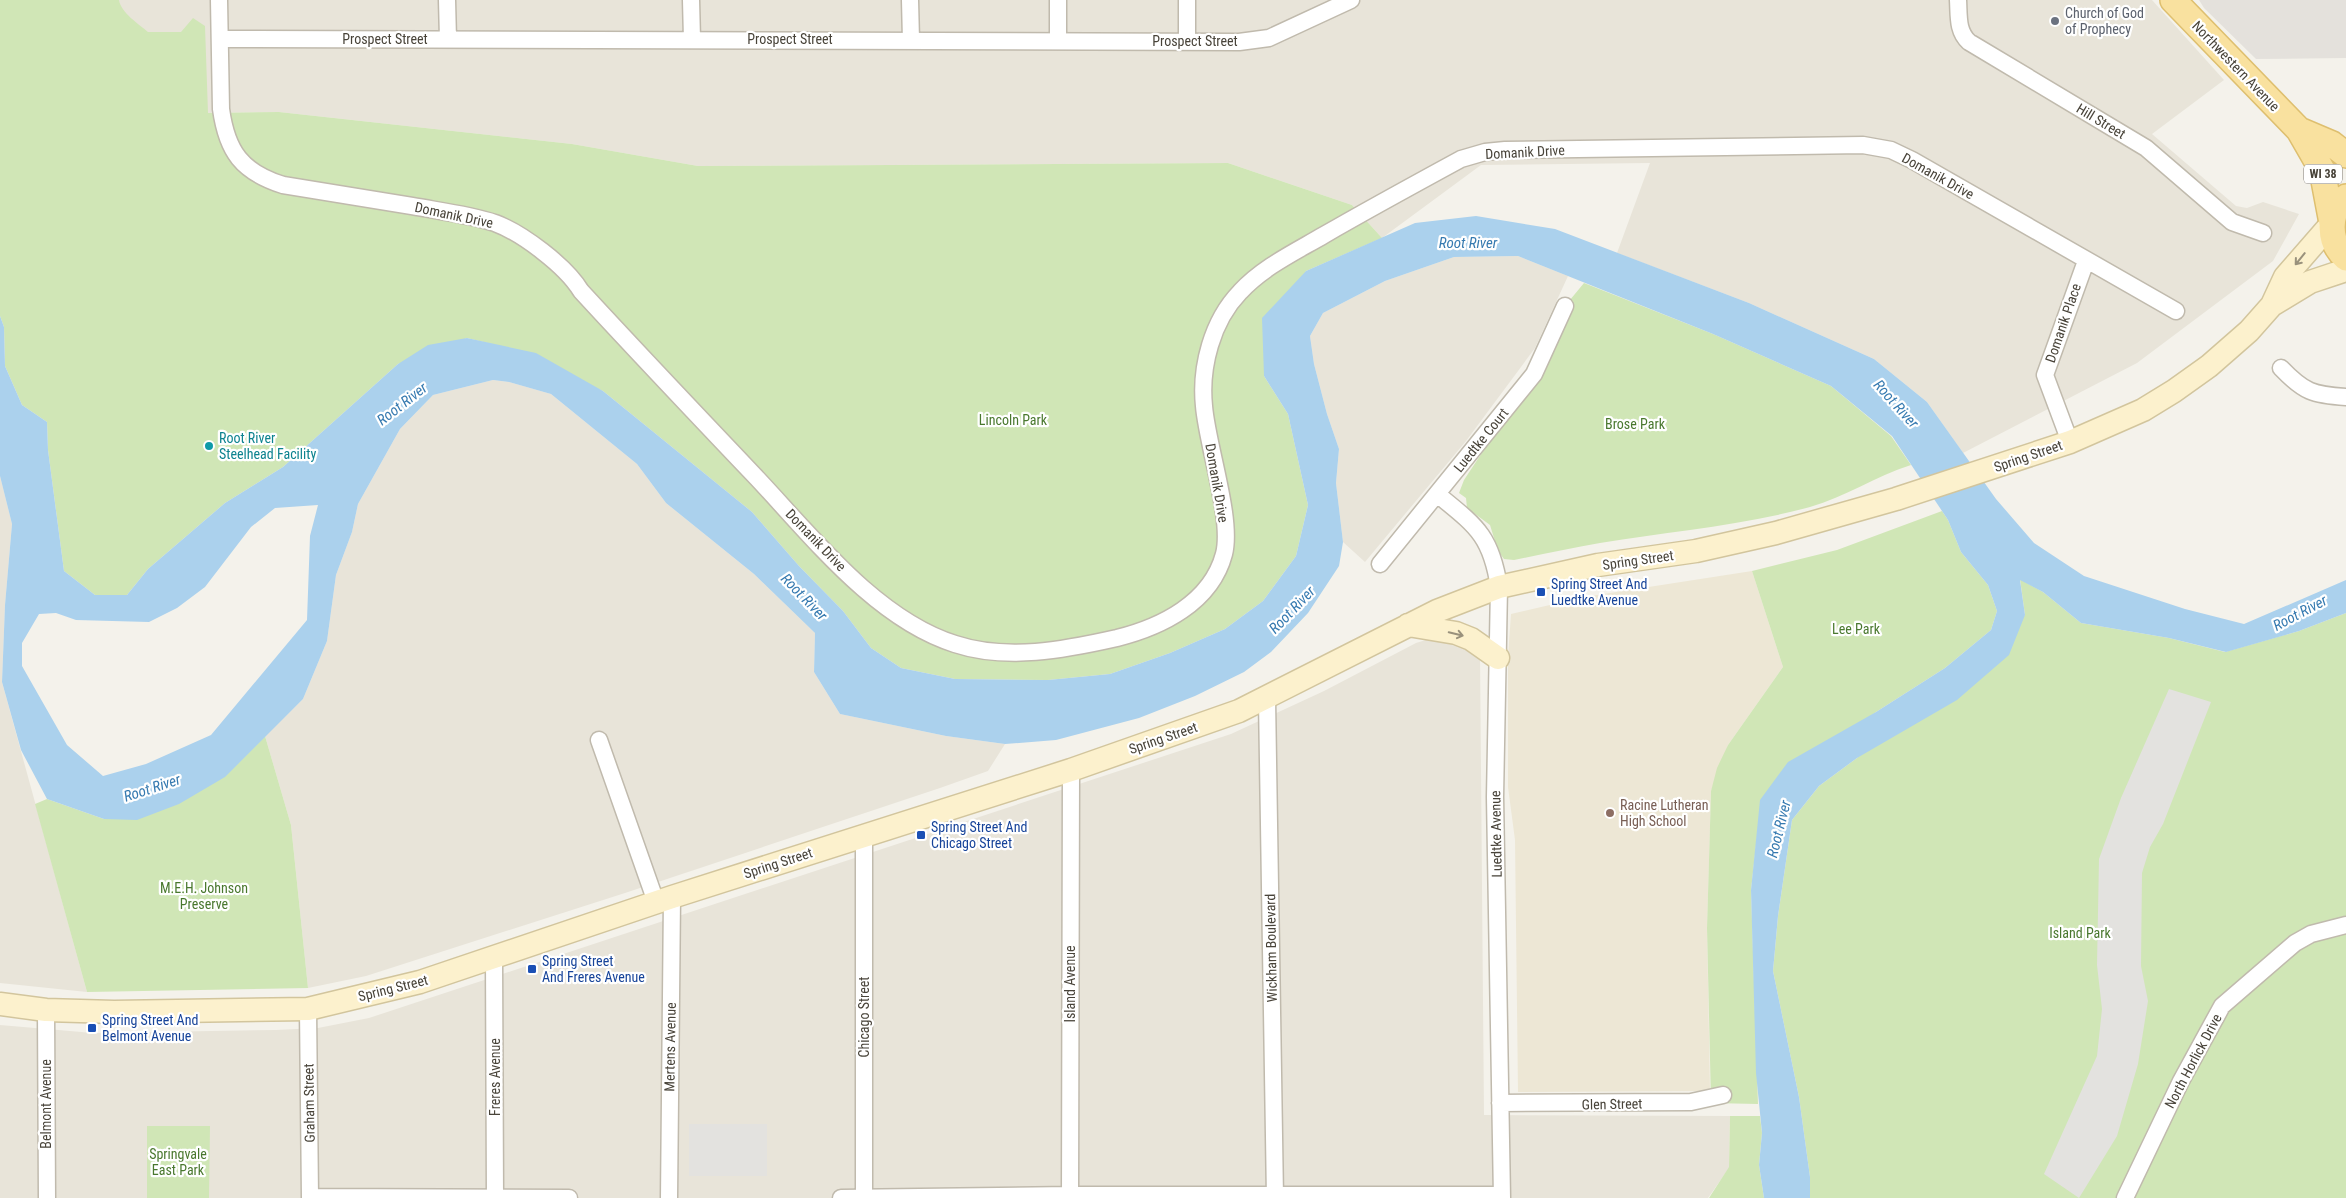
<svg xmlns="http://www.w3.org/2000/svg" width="2346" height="1198" font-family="'Roboto Condensed',sans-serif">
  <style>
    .residential { fill: #e8e4d9 }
    .industrial { fill: #e4e1dc }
    .education { fill: #ede7d5 }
    .green { fill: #d0e6b6 }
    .parking { fill: #e3e2df }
    .water { fill: #abd1ed; fill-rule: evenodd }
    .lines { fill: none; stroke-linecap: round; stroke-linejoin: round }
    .street-casing { stroke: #c0baad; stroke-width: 19 }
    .secondary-casing { stroke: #d2c59d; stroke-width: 25 }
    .primary-casing { stroke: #debf6f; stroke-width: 28 }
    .street { stroke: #fff; stroke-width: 16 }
    .secondary { stroke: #fcf1cd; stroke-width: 22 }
    .primary { stroke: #f9e19f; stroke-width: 25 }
    .oneway { stroke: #99917c }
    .worship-dot { fill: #6b7280; stroke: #fff; stroke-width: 2 }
    .culture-dot { fill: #0f9aa8; stroke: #fff; stroke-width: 2 }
    .transit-dot { fill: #1a4fb4; stroke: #fff; stroke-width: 2 }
    .education-dot { fill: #8d6e63; stroke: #fff; stroke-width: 2 }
    .labels { text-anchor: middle; stroke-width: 4.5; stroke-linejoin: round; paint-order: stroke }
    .shield { fill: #fff; stroke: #7f7b74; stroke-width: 1 }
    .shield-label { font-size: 12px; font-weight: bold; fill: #484339 }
    .worship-label { font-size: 14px; fill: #5b616d; stroke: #fff; text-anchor: start }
    .street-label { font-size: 14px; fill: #484339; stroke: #fff }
    .park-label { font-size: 14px; fill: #49782e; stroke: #fff }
    .culture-label { font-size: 14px; fill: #0d838f; stroke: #fff; text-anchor: start }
    .transit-label { font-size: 14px; fill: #164399; stroke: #fff; text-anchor: start }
    .education-label { font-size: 14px; fill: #785e54; stroke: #fff; text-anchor: start }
    .water-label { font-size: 15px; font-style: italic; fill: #367ab0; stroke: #fff }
  </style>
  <rect width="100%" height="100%" fill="#f4f2eb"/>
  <path class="residential" d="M 119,0 L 2152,0 L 2224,80 L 2152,134 L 2236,206 L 2247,208 L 2263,202 L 2299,214 L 2273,261 L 2137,363 L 1963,453 L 1927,402 L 1874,359 L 1749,303 L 1617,253 L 1650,163 L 1481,165 L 1382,238 L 1352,205 L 1228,163 L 698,166 L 572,144 L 279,112 L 207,113 L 120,48 Z
    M 1518,256 L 1568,276 L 1535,348 L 1466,441 L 1365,562 L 1343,542 L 1336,483 L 1339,449 L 1327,414 L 1314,364 L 1310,336 L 1323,313 L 1385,281 L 1454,257 Z
    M 493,380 L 509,382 L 551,394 L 637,464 L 666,503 L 754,574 L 815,633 L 814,672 L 840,714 L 946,736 L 1005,744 L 988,771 L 940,788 L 625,893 L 366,976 L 308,988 L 291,825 L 265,736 L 303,699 L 327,641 L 336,575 L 352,532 L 358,504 L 400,429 L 433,395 Z
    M 0,476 L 12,524 L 5,605 L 2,682 L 87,992 L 0,983 Z
    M 1429,639 L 1468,646 L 1480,656 L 1484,1115 L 1730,1116 L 1729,1168 L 1708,1198 L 0,1198 L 0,1025 L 93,1033 L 276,1030 L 318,1028 L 369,1018 L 1231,734 L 1324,691 L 1416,643 Z"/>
  <path class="industrial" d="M 2199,0 L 2346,0 L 2346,58 L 2256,59 L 2204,8 Z"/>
  <path class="education" d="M 1752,571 L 1783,667 L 1728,745 L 1711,791 L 1707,928 L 1710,1091 L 1518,1092 L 1515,840 L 1508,787 L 1508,657 L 1511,614 L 1584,597 Z"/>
  <path class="green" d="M 0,0 L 119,0 C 121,13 139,24 148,32 L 181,32 L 193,18 L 205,26 L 208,113 L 279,112 L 572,144 L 698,166 L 1228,163 L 1352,205 L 1382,238 L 1306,271 L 1264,376 L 1288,414 L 1308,505 L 1296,556 L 1263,601 L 1225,629 L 1170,653 L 1110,674 L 1048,680 L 955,679 L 901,668 L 871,648 L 843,611 L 799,566 L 752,512 L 603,391 L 500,346 L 467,338 L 398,364 L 283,467 L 225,503 L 148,569 L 127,595 L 95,595 L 64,571 L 48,450 L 47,422 L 22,405 L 5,366 L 4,327 L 0,316 Z
    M 1584,283 L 1713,334 L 1831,386 L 1891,436 L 1911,465 C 1876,476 1845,497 1810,507 C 1741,526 1670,531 1600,543 C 1571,548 1543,554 1514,560 L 1504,559 L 1498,551 L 1490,525 L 1467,508 L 1466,498 L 1459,493 L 1464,480 L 1534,374 L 1565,306 Z
    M 1942,511 L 1948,520 L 1961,552 L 1988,585 L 1997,611 L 1991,630 L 1945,668 L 1876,712 L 1761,800 L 1751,890 L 1758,1104 L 1711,1103 L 1707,928 L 1711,791 L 1717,768 L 1728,745 L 1783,667 L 1752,571 L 1837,550 Z
    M 2020,579 L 2043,592 L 2081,623 L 2169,638 L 2225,652 L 2299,631 L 2346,613 L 2346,1198 L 1810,1198 L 1810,1177 L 1799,1097 L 1773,971 L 1778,916 L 1792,820 L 1819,786 L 1857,758 L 2025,615 Z
    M 265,736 L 291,825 L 308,988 L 87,992 L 35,804 L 47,799 L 104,819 L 224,777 Z
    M 1730,1116 L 1760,1116 L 1762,1133 L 1759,1165 L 1764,1198 L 1709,1198 L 1729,1167 Z
    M 147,1126 L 210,1126 L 209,1198 L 147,1198 Z"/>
  <path class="parking" d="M 2169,689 L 2211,702 L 2163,824 L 2150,847 L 2142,873 L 2141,966 L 2148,1001 L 2138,1064 L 2117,1136 L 2079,1198 L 2044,1174 L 2097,1056 L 2102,1009 L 2097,965 L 2099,859 L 2121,798 Z
    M 689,1124 L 767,1124 L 767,1176 L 689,1176 Z"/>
  <path class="water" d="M 1476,216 L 1555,229 L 1749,303 L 1874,359 L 1927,402 L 1996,499 L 2034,543 L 2084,576 L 2185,609 L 2244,624 L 2346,580 L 2346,613 L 2299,631 L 2226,652 L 2169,638 L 2081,623 L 2043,592 L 2020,580 L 2025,615 L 2009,655 L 1957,700 L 1857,758 L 1819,786 L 1792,820 L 1778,916 L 1773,971 L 1799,1097 L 1810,1177 L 1810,1198 L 1764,1198 L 1759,1165 L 1762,1133 L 1756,1073 L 1751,890 L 1760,800 L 1788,762 L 1876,712 L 1945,668 L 1991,630 L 1997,611 L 1988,585 L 1961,552 L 1948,520 L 1892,436 L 1831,386 L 1713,334 L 1518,256 L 1454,257 L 1385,281 L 1323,313 L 1310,336 L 1314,364 L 1327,414 L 1339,449 L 1336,483 L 1343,542 L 1339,566 L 1308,613 L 1271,652 L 1244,672 L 1195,696 L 1139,718 L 1056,740 L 1005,744 L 946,736 L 840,714 L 814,672 L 815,633 L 754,574 L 666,503 L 637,464 L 551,394 L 509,382 L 493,380 L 433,395 L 400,429 L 358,504 L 352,532 L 336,575 L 327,641 L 303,699 L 225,777 L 179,804 L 137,820 L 104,819 L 47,799 L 21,750 L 2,682 L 5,605 L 12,524 L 0,476 L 0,316 L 4,327 L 5,366 L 22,405 L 47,422 L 48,450 L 64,571 L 95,595 L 127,595 L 148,569 L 225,503 L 283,467 L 398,364 L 428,345 L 467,338 L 536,353 L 603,391 L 752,512 L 799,566 L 843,611 L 871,648 L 901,668 L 955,679 L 1048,680 L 1110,674 L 1170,653 L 1225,629 L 1263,601 L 1296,556 L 1308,505 L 1288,414 L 1264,376 L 1262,318 L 1306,271 L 1415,223 ZM 318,505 L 310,536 L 307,620 L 211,735 L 146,764 L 103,776 L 67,745 L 22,666 L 22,643 L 39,614 L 56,613 L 76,620 L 149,622 L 177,608 L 205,587 L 251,527 L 275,508 Z"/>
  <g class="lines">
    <g class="street-casing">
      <path id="street" d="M 219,0 L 221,109 C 227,152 242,172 283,185 C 326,192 369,199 412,206 C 439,211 468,214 495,223 C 522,233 566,266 581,291 C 638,353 696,414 754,475 C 810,534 875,619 955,644 C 1007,661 1064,650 1117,638 C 1161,627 1211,603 1224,554 C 1233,519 1207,445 1204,406 C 1200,367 1212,321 1240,292 C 1263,267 1295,252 1324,235 C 1369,209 1415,184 1461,159 L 1485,152 L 1505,150 L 1863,145 L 1891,150 L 1912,160 L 2176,311
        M 447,0 L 448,39
        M 691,0 L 692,39
        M 910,0 L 911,40
        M 1058,0 L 1058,40
        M 1187,0 L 1187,41
        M 1958,0 C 1959,16 1957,31 1969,42 L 2146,148 L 2232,222 L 2263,233
        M 220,39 L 1239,42 L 1269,38 L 1351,0
        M 2281,368 C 2304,392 2313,395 2346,397
        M 2070,442 L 2045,375 L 2086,261
        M 1437,494 C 1476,526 1491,535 1499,587 L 1495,797 L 1502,1198
        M 1380,564 L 1534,374 L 1565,306
        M 1267,699 L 1275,1198
        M 599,740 L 656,902
        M 864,835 L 864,1198
        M 494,957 L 495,1198
        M 308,1009 L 310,1198
        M 46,1010 L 47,1198
        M 1500,1103 L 1691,1102 L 1723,1095
        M 310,1197 L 569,1198
        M 669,1198 L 672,897
        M 841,1198 L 1070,1195 L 1502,1195
        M 1070,1198 L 1071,770
        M 2125,1198 L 2181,1081 L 2222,1006 L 2295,943 L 2311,934 L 2346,925"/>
    </g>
    <g class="secondary-casing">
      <path id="secondary" d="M 2272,305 L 2285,277 L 2332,223
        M 1408,625 L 1456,633 L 1471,639 L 1498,658
        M 0,1004 L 46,1010 L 114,1012 L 308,1009 L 420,982 L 672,897 L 1071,770 L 1239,711 L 1437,611 L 1499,587 L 1598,565 L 1696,551 L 1776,533 L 1896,499 L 2070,442 L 2143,410 L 2174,391 L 2209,366 L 2249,331 L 2272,305 L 2310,282 L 2346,270"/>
    </g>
    <g class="primary-casing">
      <path id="primary" d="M 2173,0 L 2299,130 L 2322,170 L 2332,223
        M 2299,130 L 2332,144 L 2346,155
        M 2346,197 C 2327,213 2328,242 2346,258"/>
    </g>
    <use href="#street" class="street"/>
    <use href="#secondary" class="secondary"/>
    <use href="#primary" class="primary"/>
  </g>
  <defs><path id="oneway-shaft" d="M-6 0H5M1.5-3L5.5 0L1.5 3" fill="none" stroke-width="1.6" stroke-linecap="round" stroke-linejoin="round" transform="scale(1.25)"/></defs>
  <g class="oneway">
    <use href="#oneway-shaft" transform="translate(2300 259) rotate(129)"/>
    <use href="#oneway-shaft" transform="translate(1456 634) rotate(14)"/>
  </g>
  <circle class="worship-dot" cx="2055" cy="21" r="5"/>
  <circle class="culture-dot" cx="209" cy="446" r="5"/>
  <g class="transit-dot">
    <rect x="1536" y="587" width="10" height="10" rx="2.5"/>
    <rect x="916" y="830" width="10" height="10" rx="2.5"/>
    <rect x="527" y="964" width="10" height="10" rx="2.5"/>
    <rect x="87" y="1023" width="10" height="10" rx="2.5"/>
  </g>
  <circle class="education-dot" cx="1610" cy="813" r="5"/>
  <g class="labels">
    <rect class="shield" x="2304" y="164.5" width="38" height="19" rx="4"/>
    <g class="shield-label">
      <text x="2323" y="178">WI 38</text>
    </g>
    <g class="worship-label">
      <text x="2065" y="18">Church of God<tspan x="2065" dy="16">of Prophecy</tspan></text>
    </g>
    <g class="street-label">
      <text x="385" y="44">Prospect Street</text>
      <text x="790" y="44">Prospect Street</text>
      <text x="1195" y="46">Prospect Street</text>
      <text transform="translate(2236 66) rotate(46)" y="5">Northwestern Avenue</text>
      <text transform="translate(2101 121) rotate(31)" y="5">Hill Street</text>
      <text transform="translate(1525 152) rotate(-3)" y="5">Domanik Drive</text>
      <text transform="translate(1938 176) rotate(29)" y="5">Domanik Drive</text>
      <text transform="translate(454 215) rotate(12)" y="5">Domanik Drive</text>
      <text transform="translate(2063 323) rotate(-71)" y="5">Domanik Place</text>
      <text transform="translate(1481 440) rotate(-51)" y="5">Luedtke Court</text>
      <text transform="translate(2028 456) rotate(-19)" y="5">Spring Street</text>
      <text transform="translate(1217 483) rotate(80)" y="5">Domanik Drive</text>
      <text transform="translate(816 540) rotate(46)" y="5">Domanik Drive</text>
      <text transform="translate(1638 560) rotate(-8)" y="5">Spring Street</text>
      <text transform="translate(1163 738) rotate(-19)" y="5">Spring Street</text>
      <text transform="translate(1496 834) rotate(-91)" y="5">Luedtke Avenue</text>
      <text transform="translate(778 863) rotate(-18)" y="5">Spring Street</text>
      <text transform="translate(1271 948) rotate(-91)" y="5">Wickham Boulevard</text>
      <text transform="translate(1070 984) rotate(-90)" y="5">Island Avenue</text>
      <text transform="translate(393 988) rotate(-14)" y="5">Spring Street</text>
      <text transform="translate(864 1017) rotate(-90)" y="5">Chicago Street</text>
      <text transform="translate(670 1047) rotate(-89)" y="5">Mertens Avenue</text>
      <text transform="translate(2193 1061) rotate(-62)" y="5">North Horlick Drive</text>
      <text transform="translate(495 1077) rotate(-90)" y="5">Freres Avenue</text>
      <text transform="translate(309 1103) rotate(-91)" y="5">Graham Street</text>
      <text transform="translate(46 1104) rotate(-90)" y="5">Belmont Avenue</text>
      <text transform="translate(1612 1104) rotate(-1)" y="5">Glen Street</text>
    </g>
    <g class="park-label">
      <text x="1013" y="425">Lincoln Park</text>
      <text x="1635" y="429">Brose Park</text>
      <text x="1856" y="634">Lee Park</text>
      <text x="204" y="893">M.E.H. Johnson<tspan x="204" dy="16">Preserve</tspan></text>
      <text x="2080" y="938">Island Park</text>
      <text x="178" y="1159">Springvale<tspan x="178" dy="16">East Park</tspan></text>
    </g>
    <g class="culture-label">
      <text x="219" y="443">Root River<tspan x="219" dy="16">Steelhead Facility</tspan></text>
    </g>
    <g class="transit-label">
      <text x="1551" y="589">Spring Street And<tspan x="1551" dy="16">Luedtke Avenue</tspan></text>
      <text x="931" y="832">Spring Street And<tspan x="931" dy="16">Chicago Street</tspan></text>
      <text x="542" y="966">Spring Street<tspan x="542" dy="16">And Freres Avenue</tspan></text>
      <text x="102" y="1025">Spring Street And<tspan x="102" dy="16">Belmont Avenue</tspan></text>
    </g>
    <g class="education-label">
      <text x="1620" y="810">Racine Lutheran<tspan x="1620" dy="16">High School</tspan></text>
    </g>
    <g class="water-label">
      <text x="1468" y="248">Root River</text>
      <text transform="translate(402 404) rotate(-38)" y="5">Root River</text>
      <text transform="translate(1896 404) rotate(48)" y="5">Root River</text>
      <text transform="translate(804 597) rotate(46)" y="5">Root River</text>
      <text transform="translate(1292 610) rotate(-46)" y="5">Root River</text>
      <text transform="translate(2300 613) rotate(-28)" y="5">Root River</text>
      <text transform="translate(152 788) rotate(-18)" y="5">Root River</text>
      <text transform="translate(1779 829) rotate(-76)" y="5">Root River</text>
    </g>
  </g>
</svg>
